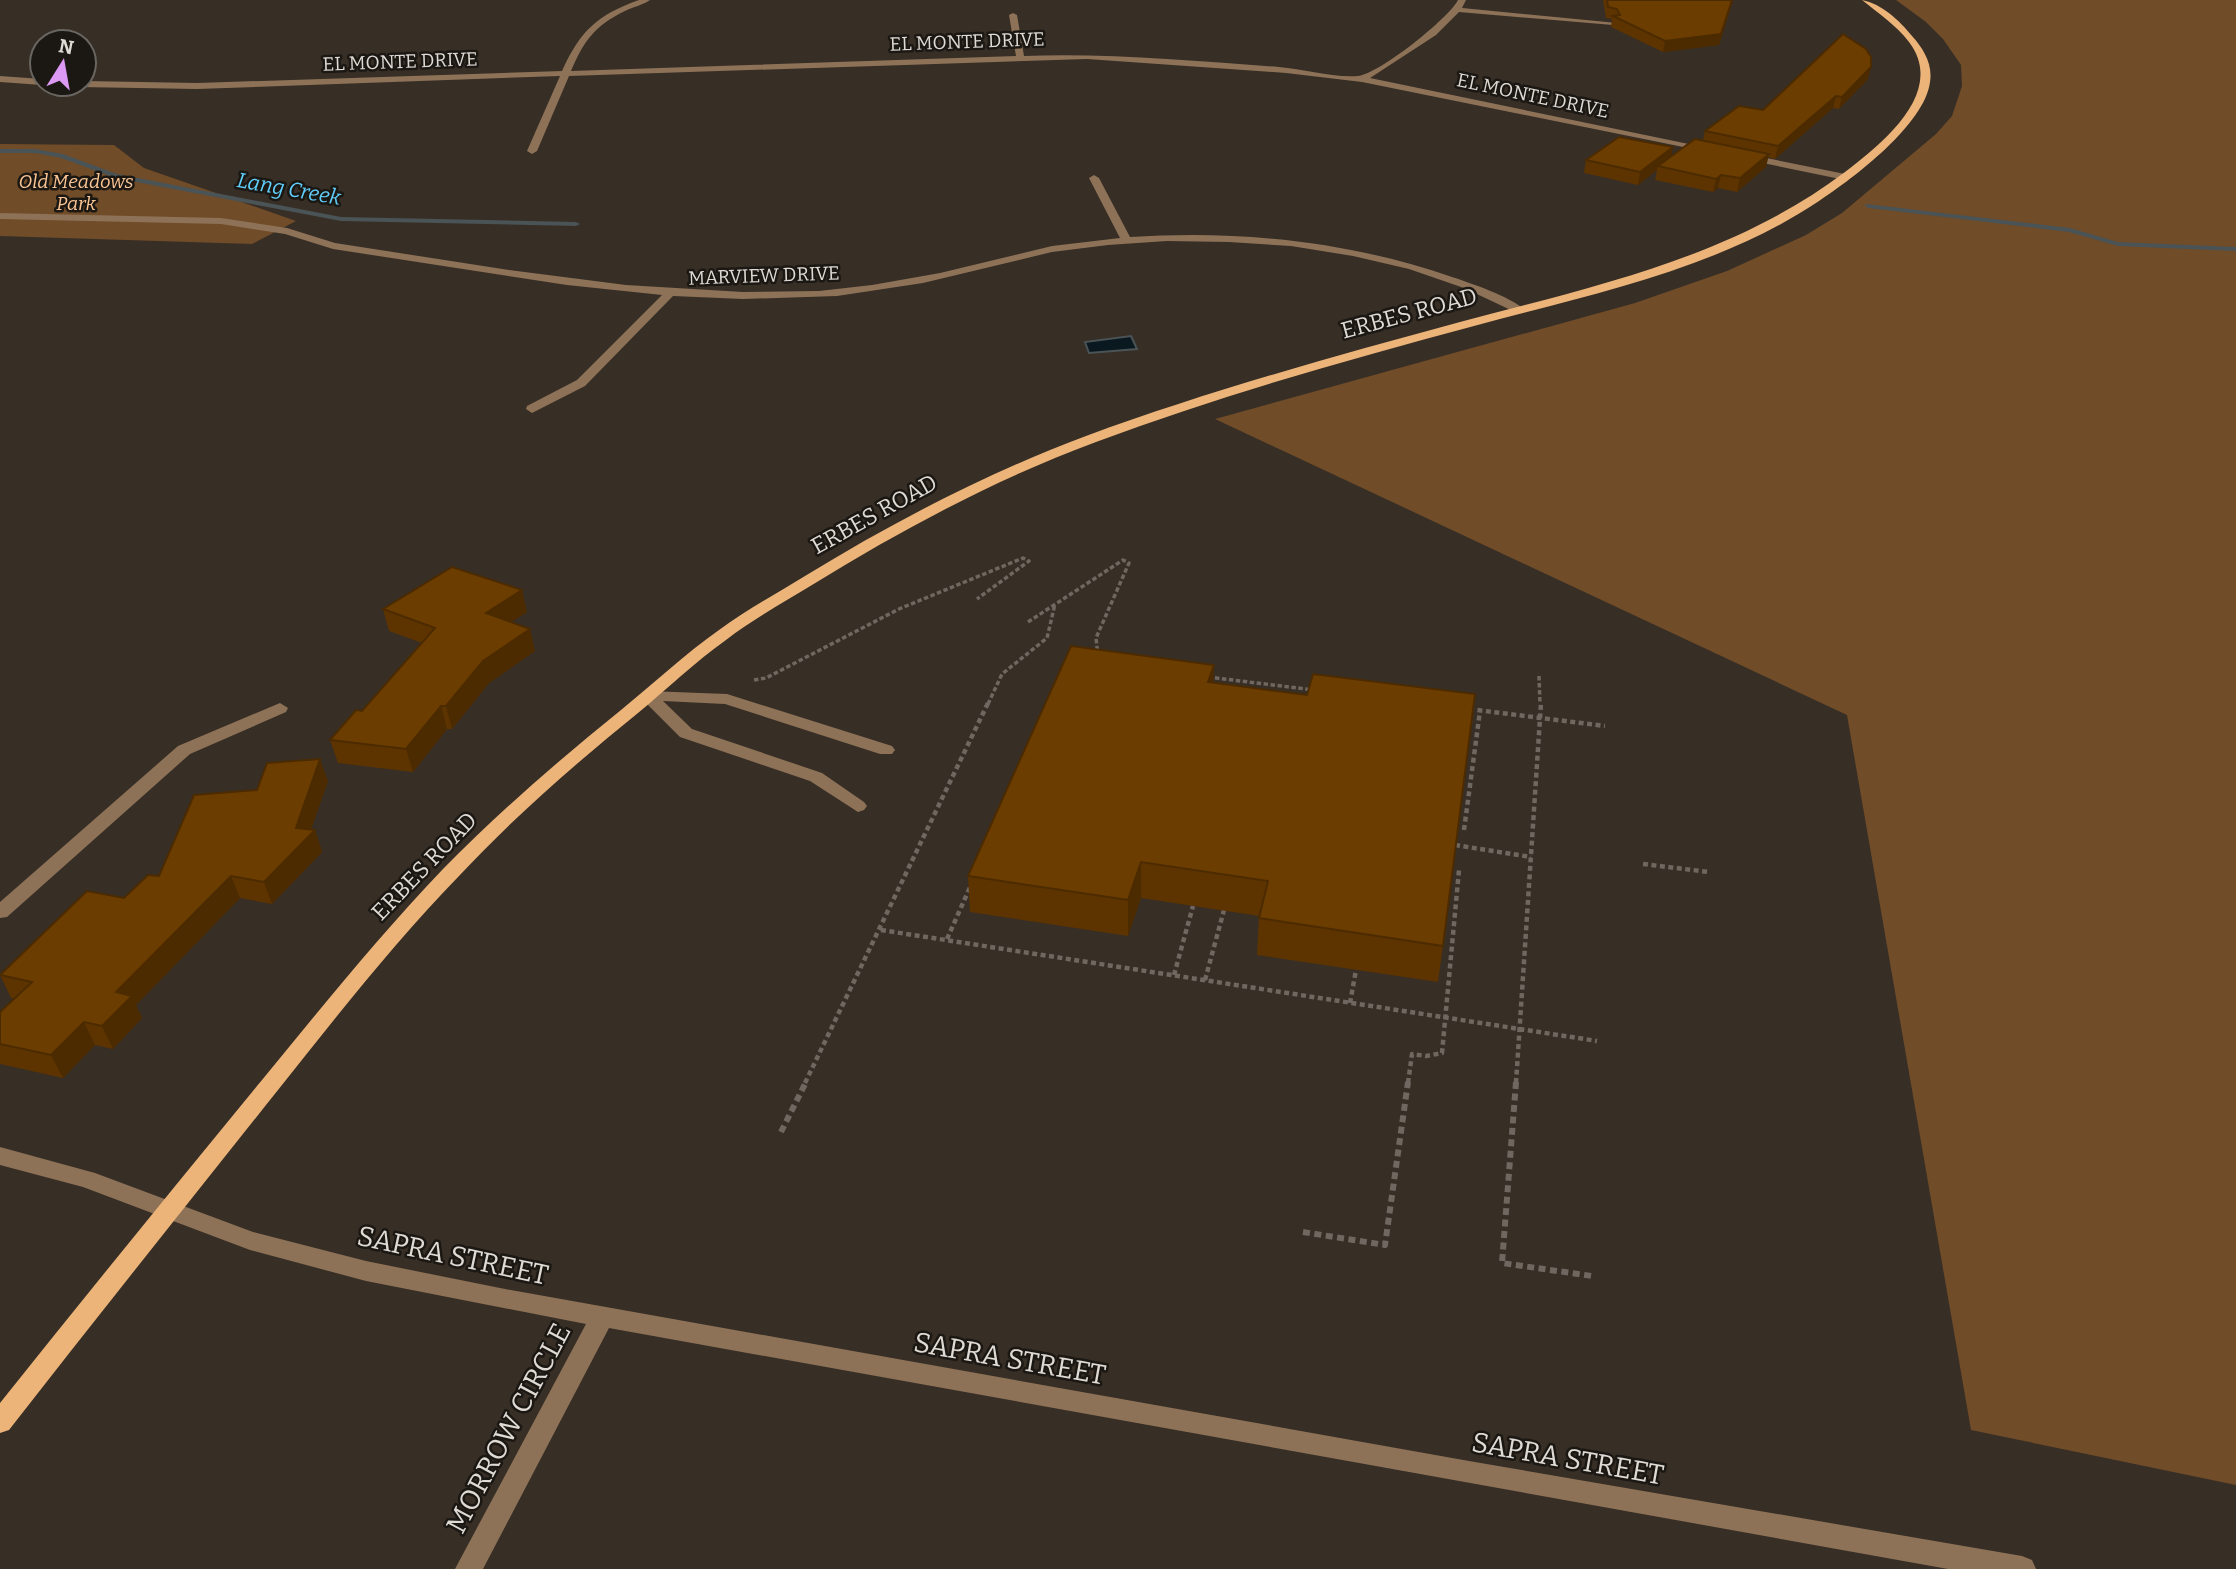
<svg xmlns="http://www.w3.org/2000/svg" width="2236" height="1569" font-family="Bitter,serif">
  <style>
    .green { fill: #704c28 }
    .water { fill: #0a191f; stroke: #4a5355; stroke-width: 2 }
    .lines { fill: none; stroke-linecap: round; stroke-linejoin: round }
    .stream { fill: #4a5355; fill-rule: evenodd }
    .path-far2 { stroke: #6f6760; stroke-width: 3.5; stroke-dasharray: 4.5 2.5; stroke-linecap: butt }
    .path-far1 { stroke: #6f6760; stroke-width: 4.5; stroke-dasharray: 5 3.5; stroke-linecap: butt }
    .path { stroke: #6f6760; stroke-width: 6; stroke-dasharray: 7 4.5; stroke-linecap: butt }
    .minor { fill: #8d7257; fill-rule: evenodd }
    .major { fill: #ecb479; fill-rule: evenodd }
    .path-bridge { stroke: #6f6760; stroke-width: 4.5; stroke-dasharray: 5 3.5; stroke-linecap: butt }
    .wall { fill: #5d3400 }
    .shaded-wall { fill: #4c2b00 }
    .building { fill: #6c3d00; stroke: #4c2b00; stroke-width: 2 }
    .labels { text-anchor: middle; stroke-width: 5; stroke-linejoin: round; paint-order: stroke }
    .far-street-label { font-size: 19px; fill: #dfdad4; stroke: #1b1713 }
    .far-park-label { font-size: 19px; font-style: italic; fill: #fbc594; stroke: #1b1713 }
    .far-water-label { font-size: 21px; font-style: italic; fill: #61cffb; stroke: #1b1713 }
    .street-label { font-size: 23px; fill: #dfdad4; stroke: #1b1713 }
    .near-street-label { font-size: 28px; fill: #dfdad4; stroke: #1b1713 }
  </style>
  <rect width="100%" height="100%" fill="#372e26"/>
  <path class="green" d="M 1896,0 L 2236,0 L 2236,1485 L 1971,1430 L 1847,715 L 1215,419 L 1635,303 L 1727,271 L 1806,235 L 1842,213 L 1936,134 L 1952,116 L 1962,86 L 1961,65 L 1943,39 L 1926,22 Z
    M 0,144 L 114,145 L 144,168 L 296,221 L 252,244 L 0,236 Z"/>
  <path class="water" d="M 1131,336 L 1137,349 L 1089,353 L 1085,342 Z"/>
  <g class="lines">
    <path class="stream" d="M 0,149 L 35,149 L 63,154 L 117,174 L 341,217 L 576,222 L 580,224 L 576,226 L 341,221 L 115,178 L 61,158 L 35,153 L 0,153 Z
      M 1866,204 L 2070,228 L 2118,242 L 2236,247 L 2236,251 L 2118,246 L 2069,232 L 1869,208 L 1865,206 Z"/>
    <path class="path-far2" d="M 1028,622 L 1123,560 L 1129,563 L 1096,638 L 1098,656
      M 1539,676 L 1540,704
      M 1208,677 L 1314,690
      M 754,680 L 766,678 L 899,609 L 1023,558 L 1029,561 L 977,599
      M 988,704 L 1002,674 L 1047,638 L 1055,604"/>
    <path class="path-far1" d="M 1469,709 L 1605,726
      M 1464,830 L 1480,711
      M 1643,864 L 1709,872
      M 881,930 L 1597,1041
      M 947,939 L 971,885
      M 1174,975 L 1193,906
      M 1205,980 L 1224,910
      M 1350,1003 L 1356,970
      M 805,1083 L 988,703
      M 1408,1083 L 1412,1054 L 1426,1056 L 1442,1053 L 1459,870
      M 1516,1083 L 1541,703"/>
    <path class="path" d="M 1516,1082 L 1502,1263 L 1592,1276
      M 781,1132 L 806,1082
      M 1303,1232 L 1385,1245 L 1408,1082"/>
    <path class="minor" d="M 639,0 L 650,0 C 643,5 633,7 625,11 C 594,26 584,41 571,71 L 1016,56 L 1009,15 L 1013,13 L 1017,15 L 1024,56 C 1109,53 1194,61 1279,67 C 1304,69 1333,78 1358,76 C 1379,74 1448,19 1458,0 L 1466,0 L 1462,8 L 1617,23 L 1613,25 L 1459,12 L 1436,35 L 1370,78 L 1713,149 L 1708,152 L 1362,82 L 1286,73 L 1087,59 L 569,76 L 537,151 L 532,154 L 527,151 L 560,76 L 197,89 L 79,87 L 75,84 L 84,84 L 84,81 L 197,83 L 562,71 C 580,31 597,15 639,0 Z
      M 0,76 L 42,79 L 42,84 L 45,84 L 42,85 L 0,82 Z
      M 1746,154 L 1845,174 L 1850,177 L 1845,180 L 1743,159 L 1741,157 Z
      M 1094,175 L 1099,178 L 1130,237 C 1240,230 1348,241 1452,277 C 1473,284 1509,296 1525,310 L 1515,312 L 1464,288 L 1409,269 L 1353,256 L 1291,246 L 1229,242 L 1167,241 L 1108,245 L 1052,252 L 923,283 L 837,296 L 743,299 L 673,296 L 585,386 L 532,413 L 526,409 L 527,406 L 577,380 L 662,295 L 567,285 L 333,249 L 285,234 L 221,224 L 0,219 L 0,213 L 221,218 L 287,228 L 335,243 L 509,270 L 626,285 L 743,292 L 819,291 L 872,285 L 940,273 L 1052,246 L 1120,238 L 1089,178 Z
      M 648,691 L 727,694 L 892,746 L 895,750 L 892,754 L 880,754 L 725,704 L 663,701 L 692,729 L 822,773 L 864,802 L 867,806 L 864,810 L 858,812 L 810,781 L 680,737 L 642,699 L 640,696 L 642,693 Z
      M 280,703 L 288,708 L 286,712 L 190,754 L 7,917 L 0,918 L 0,902 L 178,746 Z
      M 0,1147 L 95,1173 L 253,1232 L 366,1261 L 505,1289 L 1469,1461 L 2022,1556 L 2032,1560 L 2036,1569 L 1948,1569 L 609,1328 L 483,1569 L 455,1569 L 586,1324 L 366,1281 L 250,1250 L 83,1187 L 0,1165 Z"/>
    <path class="major" d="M 1862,0 C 1882,4 1899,20 1912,36 C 1923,48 1933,64 1930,82 C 1925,124 1854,178 1819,201 C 1716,270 1591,294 1474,326 C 1347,360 1219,396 1096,442 C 996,479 903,529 812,585 C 783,603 753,619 726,640 C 695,662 667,689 638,713 C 575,764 514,817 459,876 C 394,943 336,1017 278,1090 C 188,1203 98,1316 9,1430 L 0,1433 L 0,1403 C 87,1294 174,1187 262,1080 C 321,1008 379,936 443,869 C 499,812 559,760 621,710 C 654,683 685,654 719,630 C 746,610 776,594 805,576 C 895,521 987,473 1086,436 C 1208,391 1335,356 1460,322 C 1595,286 1731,258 1845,172 C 1882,144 1947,92 1909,42 C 1896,25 1878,13 1862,0 Z"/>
    <path class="path-bridge" d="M 1455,845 L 1531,857"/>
  </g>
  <path class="wall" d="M 1603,0 L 1733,0 L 1719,45 L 1663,52 L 1611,27 L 1612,19 L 1606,18 Z
    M 1868,79 L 1839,109 L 1833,108 L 1775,159 L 1768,157 L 1766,167 L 1737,192 L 1718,188 L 1713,192 L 1655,180 L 1657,170 L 1638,185 L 1584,173 L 1586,160 L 1671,156 L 1703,140 L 1705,131 L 1763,110 Z
    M 383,609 L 527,612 L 511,622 L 535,651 L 489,683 L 452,729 L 447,729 L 413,772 L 338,763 L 330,740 L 362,711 L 422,643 L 389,631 Z
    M 1214,665 L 1213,683 L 1443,946 L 1438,982 L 1257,955 L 1259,916 L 1141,898 L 1128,936 L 970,912 L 968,876 Z
    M 328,781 L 311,829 L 315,830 L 322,852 L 272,904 L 240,898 L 136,1005 L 142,1018 L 113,1049 L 95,1045 L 63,1078 L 0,1064 L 0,1012 L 15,998 L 11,998 L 0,975 L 159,876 Z"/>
  <path class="shaded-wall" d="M 1732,0 L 1733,0 L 1719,45 L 1663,52 L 1665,41 Z
    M 1871,67 L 1868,79 L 1839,109 L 1842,97 Z
    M 1836,96 L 1833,108 L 1775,159 L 1778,146 Z
    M 1673,147 L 1671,160 L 1658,166 L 1657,170 L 1638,185 L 1640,172 Z
    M 1769,154 L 1766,167 L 1737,192 L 1740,178 Z
    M 1721,175 L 1718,188 L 1713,192 L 1716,179 Z
    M 522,590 L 527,612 L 492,635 L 486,613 Z
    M 530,629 L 535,651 L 489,683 L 452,729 L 446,706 L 483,661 Z
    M 1214,665 L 1213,699 L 1208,682 Z
    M 441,706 L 447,729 L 413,772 L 406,749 Z
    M 320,759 L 328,781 L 309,835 L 315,830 L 322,852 L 272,904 L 264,882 L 296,828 Z
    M 1141,862 L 1141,898 L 1128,936 L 1128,900 Z
    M 231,876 L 240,898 L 136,1005 L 142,1018 L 113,1049 L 102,1026 L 116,992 Z
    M 84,1022 L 95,1045 L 63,1078 L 51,1055 Z"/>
  <path class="building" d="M 1607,0 L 1732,0 L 1721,34 L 1665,41 L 1613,16 L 1620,15 L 1617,9 L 1608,7 Z
    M 1843,34 L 1866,49 L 1871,57 L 1871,67 L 1842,97 L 1836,96 L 1778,146 L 1705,131 L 1739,106 L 1763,110 Z
    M 1619,137 L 1673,147 L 1640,172 L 1586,160 Z
    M 1695,139 L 1769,154 L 1740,178 L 1721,175 L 1716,179 L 1658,166 Z
    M 452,567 L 522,590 L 486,613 L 530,629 L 483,661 L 446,706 L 441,706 L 406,749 L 330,740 L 356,710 L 362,711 L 435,628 L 383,609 Z
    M 1071,646 L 1214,665 L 1208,682 L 1307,695 L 1313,674 L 1475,694 L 1443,946 L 1259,918 L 1268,881 L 1141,862 L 1128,900 L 968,876 Z
    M 320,759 L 296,828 L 315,830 L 264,882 L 231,876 L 116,992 L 132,996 L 102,1026 L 84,1022 L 51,1055 L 0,1044 L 0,1012 L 32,982 L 0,975 L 87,891 L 124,898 L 148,875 L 159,876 L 194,795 L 257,790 L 267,763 Z"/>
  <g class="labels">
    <g class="far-street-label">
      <text transform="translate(967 41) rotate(-2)" y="7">EL MONTE DRIVE</text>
      <text transform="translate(400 61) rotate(-2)" y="7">EL MONTE DRIVE</text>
      <text transform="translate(1533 95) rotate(12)" y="7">EL MONTE DRIVE</text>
      <text transform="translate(764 275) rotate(-2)" y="7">MARVIEW DRIVE</text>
    </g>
    <g class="far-park-label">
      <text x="76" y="188">Old Meadows<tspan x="76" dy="22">Park</tspan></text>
    </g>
    <g class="far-water-label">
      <text transform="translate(289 189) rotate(10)" y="7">Lang Creek</text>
    </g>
    <g class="street-label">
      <text transform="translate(1409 313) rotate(-15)" y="8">ERBES ROAD</text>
      <text transform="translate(874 514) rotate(-29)" y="8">ERBES ROAD</text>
      <text transform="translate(424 866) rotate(-46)" y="8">ERBES ROAD</text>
    </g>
    <g class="near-street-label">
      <text transform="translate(453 1255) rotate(12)" y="10">SAPRA STREET</text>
      <text transform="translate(1010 1358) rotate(10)" y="10">SAPRA STREET</text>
      <text transform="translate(508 1428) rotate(-62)" y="10">MORROW CIRCLE</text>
      <text transform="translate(1568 1458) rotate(10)" y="10">SAPRA STREET</text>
    </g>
  </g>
  <g transform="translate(63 63) rotate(11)"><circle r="33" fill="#1b1713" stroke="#696560" stroke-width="2"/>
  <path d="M0-5L12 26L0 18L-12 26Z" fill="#dc99f4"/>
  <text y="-10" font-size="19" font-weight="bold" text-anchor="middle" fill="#dfdad4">N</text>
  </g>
</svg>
